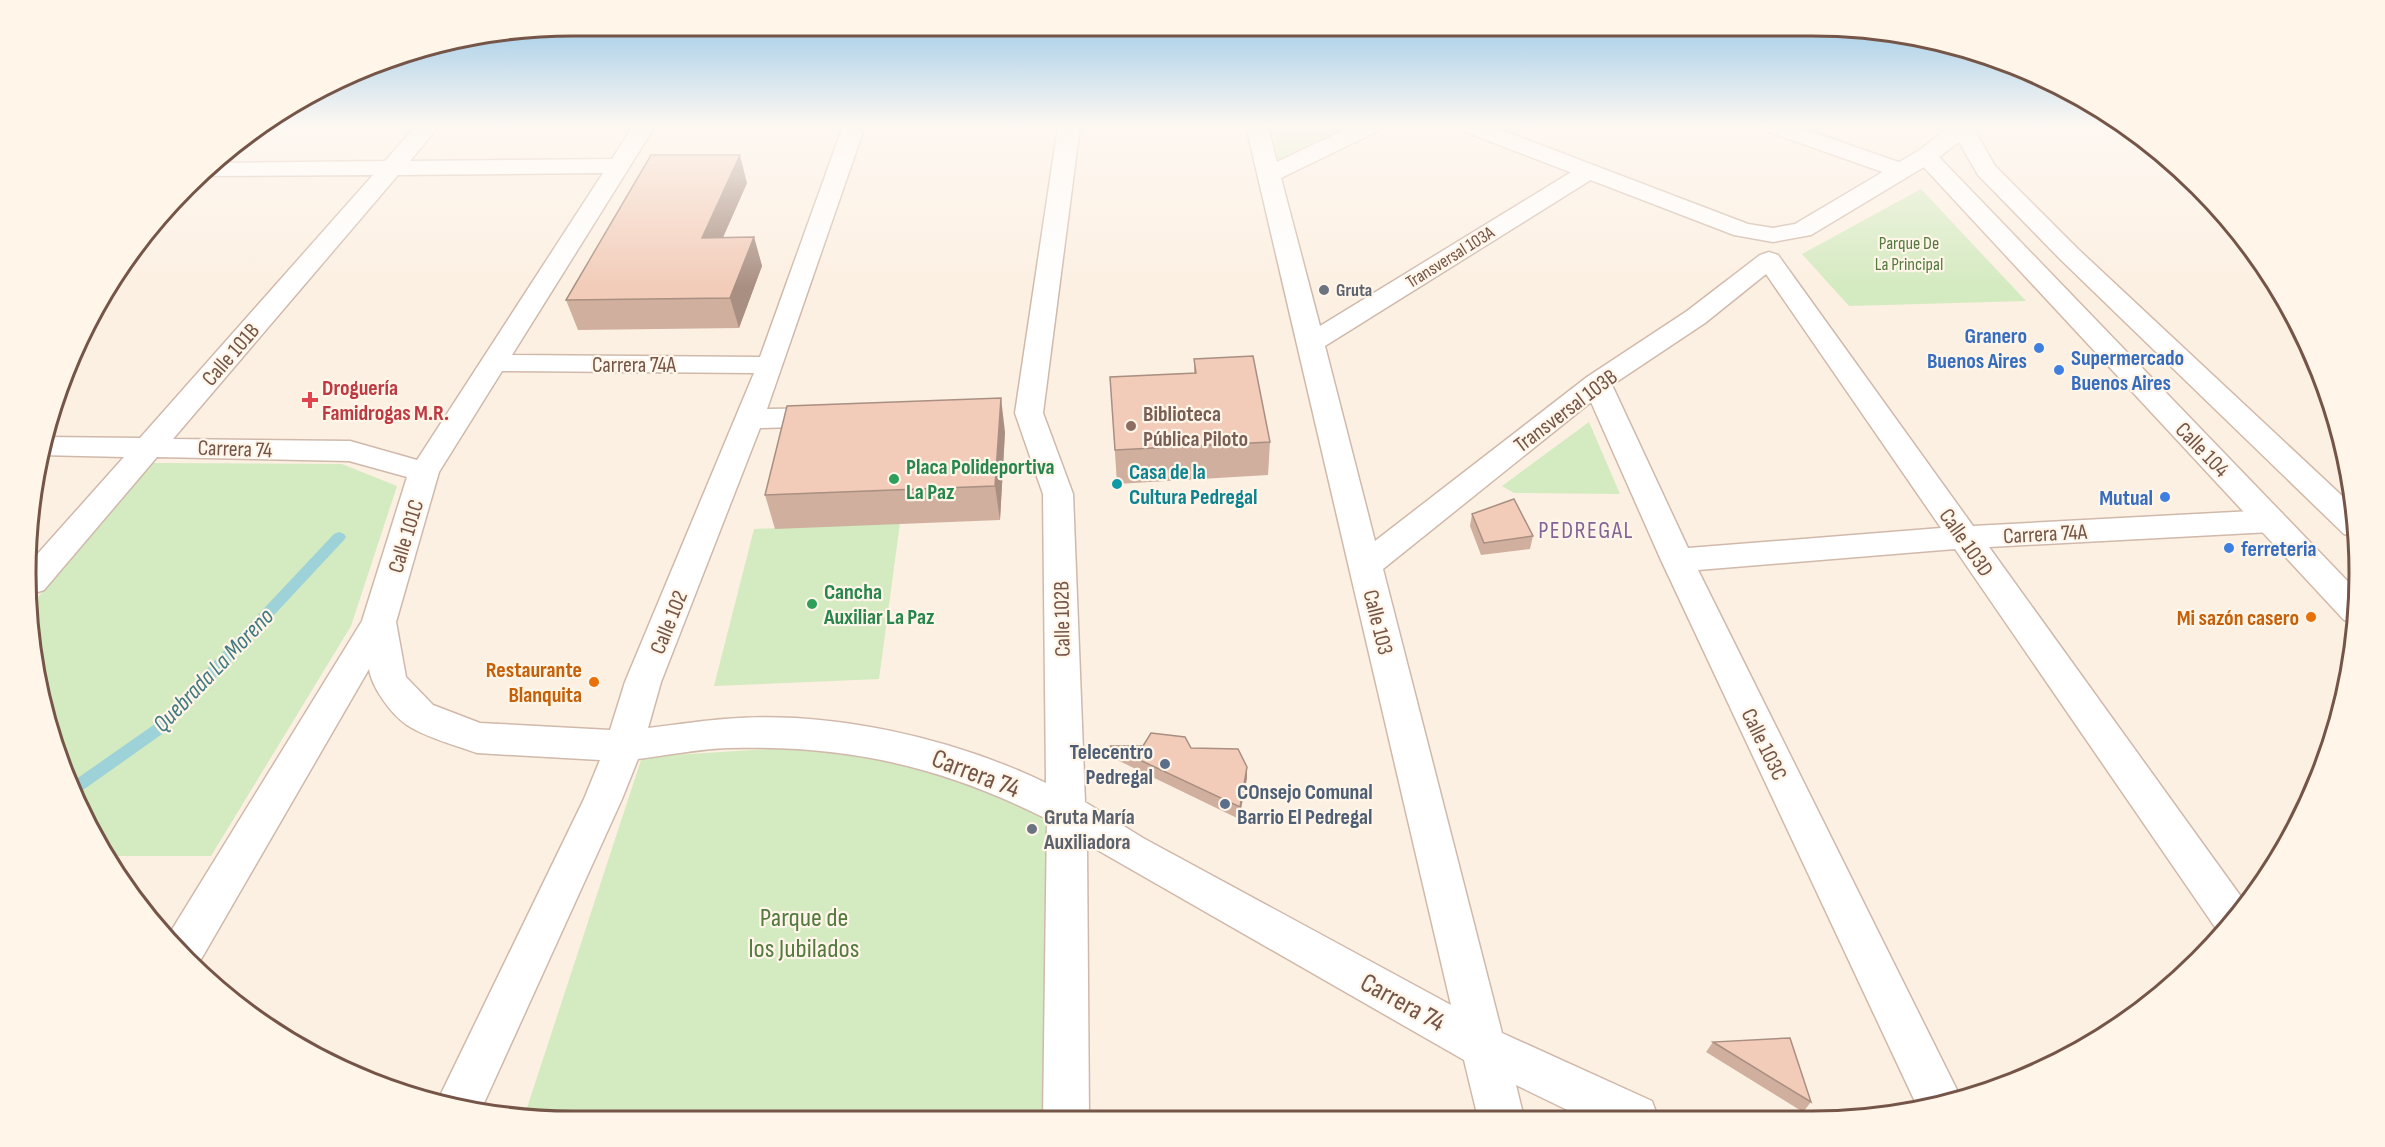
<svg xmlns="http://www.w3.org/2000/svg" width="2385" height="1147" font-family="'Sofia Sans Condensed',sans-serif">
  <style>
    .green { fill: #d4eac0 }
    .lines { fill: none; stroke-linecap: round; stroke-linejoin: round }
    .stream { fill: #9cd2d8; fill-rule: evenodd }
    .minor-casing { stroke: #d0b9ab; stroke-width: 3 }
    .tertiary-casing { stroke: #d0b9ab; stroke-width: 3 }
    .secondary-casing { stroke: #d3b9a8; stroke-width: 3 }
    .minor { fill: #fff; fill-rule: evenodd }
    .tertiary { fill: #fff; fill-rule: evenodd }
    .secondary { fill: #fff; fill-rule: evenodd }
    .wall { fill: #d0af9f }
    .shaded-wall { fill: #a98f82 }
    .building { fill: #f2ccb9; stroke: #a98f82; stroke-width: 1.5 }
    .worship-dot { fill: #6b7280; stroke: #fff5e8; stroke-width: 2 }
    .shop-dot { fill: #3f7fe0; stroke: #fff5e8; stroke-width: 2 }
    .health-dot { fill: #e0444e; stroke: #fff5e8; stroke-width: 2 }
    .education-dot { fill: #8d6e63; stroke: #fff5e8; stroke-width: 2 }
    .leisure-dot { fill: #2e9e5b; stroke: #fff5e8; stroke-width: 2 }
    .culture-dot { fill: #0f9aa8; stroke: #fff5e8; stroke-width: 2 }
    .food-dot { fill: #e8710a; stroke: #fff5e8; stroke-width: 2 }
    .service-dot { fill: #5c6f8a; stroke: #fff5e8; stroke-width: 2 }
    .labels { text-anchor: middle; stroke-width: 4.5; stroke-linejoin: round; paint-order: stroke }
    .far-park-label { font-size: 18px; fill: #547a40; stroke: #fff5e8 }
    .far-street-label { font-size: 18px; fill: #745548; stroke: #fff5e8 }
    .far-worship-label { font-size: 18px; font-weight: bold; fill: #5b616d; stroke: #fff5e8; text-anchor: start }
    .shop-label { font-size: 22px; font-weight: bold; fill: #366cbe; stroke: #fff5e8; text-anchor: end }
    .street-label { font-size: 22px; fill: #745548; stroke: #fff5e8 }
    .health-label { font-size: 22px; font-weight: bold; fill: #be3a42; stroke: #fff5e8; text-anchor: start }
    .education-label { font-size: 22px; font-weight: bold; fill: #785e54; stroke: #fff5e8; text-anchor: start }
    .leisure-label { font-size: 22px; font-weight: bold; fill: #27864d; stroke: #fff5e8; text-anchor: start }
    .culture-label { font-size: 22px; font-weight: bold; fill: #0d838f; stroke: #fff5e8; text-anchor: start }
    .food-label { font-size: 22px; font-weight: bold; fill: #c56008; stroke: #fff5e8; text-anchor: end }
    .service-label { font-size: 22px; font-weight: bold; fill: #4e5e75; stroke: #fff5e8; text-anchor: end }
    .worship-label { font-size: 22px; font-weight: bold; fill: #5b616d; stroke: #fff5e8; text-anchor: start }
    .neighbourhood-label { font-size: 24px; letter-spacing: 1.5px; fill: #836398; stroke: #fff5e8 }
    .water-label { font-size: 24px; font-style: italic; fill: #3f7a81; stroke: #fff5e8 }
    .near-street-label { font-size: 27px; fill: #745548; stroke: #fff5e8 }
    .near-park-label { font-size: 27px; fill: #547a40; stroke: #fff5e8 }
    .rim { fill: none; stroke: #745548; stroke-width: 3 }
  </style>
  <rect width="100%" height="100%" fill="#fcf0e2"/>
  <path class="green" d="M 1272,126 L 1361,126 L 1279,164 Z
    M 1921,189 L 2026,301 L 1849,306 L 1802,254 Z
    M 1589,422 L 1620,494 L 1514,493 L 1502,486 Z
    M 153,463 L 342,464 L 397,486 L 351,626 L 211,856 L 110,856 L 82,816 L 30,645 L 32,604 Z
    M 900,523 L 879,679 L 714,686 L 754,529 Z
    M 801,747 L 881,750 L 1045,817 L 1045,1120 L 573,1121 L 524,1117 L 642,757 Z"/>
  <g class="lines">
    <path class="stream" d="M 339,532 L 344,534 L 346,537 L 344,540 L 165,732 L 76,795 L 72,782 L 155,724 L 334,534 Z"/>
    <g class="minor-casing">
      <path id="minor" d="M 416,126 L 439,126 L 410,161 L 612,159 L 633,126 L 655,126 L 512,355 L 760,357 L 843,126 L 865,126 L 767,409 L 829,408 L 839,411 L 844,417 L 839,423 L 829,426 L 760,428 L 661,682 L 648,728 C 674,725 699,721 725,719 C 829,710 953,738 1046,783 L 1043,494 L 1015,413 L 1058,126 L 1080,126 L 1043,413 L 1073,494 L 1085,802 L 1143,838 L 1451,1005 L 1246,126 L 1268,126 L 1277,162 L 1352,126 L 1381,126 L 1378,131 L 1281,178 L 1320,326 L 1581,166 L 1597,166 L 1600,171 L 1597,176 L 1325,346 L 1375,541 L 1587,377 L 1687,311 L 1760,255 L 1769,252 L 1778,255 L 1973,526 L 2271,510 L 2282,513 L 2287,521 L 2282,529 L 2271,532 L 1989,547 L 2247,905 L 2219,933 L 1955,549 L 1698,570 L 1960,1096 L 1918,1108 L 1661,560 L 1591,402 L 1383,569 L 1502,1033 L 1652,1101 L 1658,1118 L 1584,1118 L 1516,1085 L 1524,1118 L 1478,1118 L 1464,1060 L 1087,844 L 1089,1120 L 1043,1120 L 1047,819 C 941,766 848,745 729,748 C 699,749 668,755 638,759 L 622,799 L 480,1112 L 437,1102 L 584,799 L 600,760 L 477,753 C 457,746 425,737 407,725 C 391,714 372,688 369,669 L 196,968 L 186,961 L 168,936 L 362,621 L 407,477 L 349,461 L 157,457 L 44,590 L 32,594 L 33,559 L 124,457 L 40,455 L 45,437 L 140,438 L 373,175 L 205,176 L 217,163 L 385,161 ZM 603,173 L 417,460 L 350,441 L 173,439 L 398,175 ZM 1766,274 L 1941,528 L 1688,548 L 1612,385 L 1705,323 ZM 502,371 L 754,373 L 625,682 L 610,730 L 480,723 L 433,705 L 406,677 L 396,622 L 439,472 Z
        M 1763,126 L 1795,126 L 1907,165 L 1910,170 L 1907,175 L 1891,175 L 1766,131 Z"/>
    </g>
    <g class="tertiary-casing">
      <path id="tertiary" d="M 1460,126 L 1491,126 L 1748,224 L 1773,228 L 1795,224 L 1918,151 L 1934,151 L 1937,156 L 1934,161 L 1811,235 L 1773,242 L 1734,235 L 1463,131 Z"/>
    </g>
    <g class="secondary-casing">
      <path id="secondary" d="M 1951,126 L 1976,126 L 1974,129 L 1995,166 L 2078,249 L 2353,506 L 2355,537 L 2344,534 L 2060,259 L 1978,175 L 1959,142 L 1939,157 L 2358,592 L 2355,623 L 2344,620 L 1918,161 L 1915,156 L 1918,151 Z"/>
    </g>
    <use href="#minor" class="minor"/>
    <use href="#tertiary" class="tertiary"/>
    <use href="#secondary" class="secondary"/>
  </g>
  <path class="wall" d="M 747,183 L 723,237 L 754,237 L 762,266 L 739,328 L 578,330 L 566,300 Z
    M 1194,359 L 1270,442 L 1268,475 L 1117,484 L 1110,377 L 1194,373 Z
    M 1005,432 L 1000,520 L 775,529 L 765,495 Z
    M 1472,514 L 1533,536 L 1530,549 L 1481,555 L 1470,526 Z
    M 1110,746 L 1191,748 L 1247,778 L 1239,819 L 1111,757 Z
    M 1713,1042 L 1811,1102 L 1803,1112 L 1706,1052 Z"/>
  <path class="shaded-wall" d="M 740,155 L 747,183 L 710,267 L 702,238 Z
    M 754,237 L 762,266 L 739,328 L 730,298 Z
    M 1001,398 L 1005,432 L 1000,520 L 995,486 Z
    M 1247,767 L 1247,778 L 1239,819 L 1240,807 Z"/>
  <path class="building" d="M 651,155 L 740,155 L 702,238 L 754,237 L 730,298 L 566,300 Z
    M 1253,356 L 1270,442 L 1115,450 L 1110,377 L 1196,373 L 1194,359 Z
    M 1001,398 L 995,486 L 765,495 L 787,406 Z
    M 1514,499 L 1533,536 L 1484,543 L 1472,514 Z
    M 1151,733 L 1185,737 L 1191,748 L 1238,749 L 1247,767 L 1240,807 L 1110,746 L 1143,746 Z
    M 1790,1038 L 1811,1102 L 1713,1042 Z"/>
  <linearGradient id="sky" x2="0" y2="1"><stop stop-color="#94c6e7"/><stop offset="0.44" stop-color="#fef8f2"/><stop offset="1" stop-color="#fef8f2" stop-opacity="0"/></linearGradient>
  <rect width="2385" height="287" fill="url(#sky)"/>
  <g class="worship-dot">
    <circle cx="1324" cy="290" r="6"/>
    <circle cx="1032" cy="829" r="6"/>
  </g>
  <g class="shop-dot">
    <circle cx="2039" cy="348" r="6"/>
    <circle cx="2059" cy="370" r="6"/>
    <circle cx="2165" cy="497" r="6"/>
    <circle cx="2229" cy="548" r="6"/>
  </g>
  <path class="health-dot" d="M307 391h6v6h6v6h-6v6h-6v-6h-6v-6h6z"/>
  <circle class="education-dot" cx="1131" cy="426" r="6"/>
  <g class="leisure-dot">
    <circle cx="894" cy="479" r="6"/>
    <circle cx="812" cy="604" r="6"/>
  </g>
  <circle class="culture-dot" cx="1117" cy="484" r="6"/>
  <g class="food-dot">
    <circle cx="2311" cy="617" r="6"/>
    <circle cx="594" cy="682" r="6"/>
  </g>
  <g class="service-dot">
    <circle cx="1165" cy="764" r="6"/>
    <circle cx="1225" cy="804" r="6"/>
  </g>
  <g class="labels">
    <g class="far-park-label">
      <text x="1909" y="249">Parque De<tspan x="1909" dy="21">La Principal</tspan></text>
    </g>
    <g class="far-street-label">
      <text transform="translate(1450 257) rotate(-32)" y="6">Transversal 103A</text>
    </g>
    <g class="far-worship-label">
      <text x="1336" y="296">Gruta</text>
    </g>
    <g class="shop-label">
      <text x="2027" y="343">Granero<tspan x="2027" dy="25">Buenos Aires</tspan></text>
      <text x="2071" y="365" text-anchor="start">Supermercado<tspan x="2071" dy="25">Buenos Aires</tspan></text>
      <text x="2153" y="505">Mutual</text>
      <text x="2241" y="556" text-anchor="start">ferreteria</text>
    </g>
    <g class="street-label">
      <text transform="translate(230 354) rotate(-49)" y="8">Calle 101B</text>
      <text x="634" y="372">Carrera 74A</text>
      <text transform="translate(1565 410) rotate(-37)" y="8">Transversal 103B</text>
      <text transform="translate(235 448) rotate(2)" y="8">Carrera 74</text>
      <text transform="translate(2203 449) rotate(46)" y="8">Calle 104</text>
      <text transform="translate(2045 533) rotate(-3)" y="8">Carrera 74A</text>
      <text transform="translate(405 536) rotate(-73)" y="8">Calle 101C</text>
      <text transform="translate(1967 542) rotate(55)" y="8">Calle 103D</text>
      <text transform="translate(1061 619) rotate(-91)" y="8">Calle 102B</text>
      <text transform="translate(668 622) rotate(-68)" y="8">Calle 102</text>
      <text transform="translate(1379 622) rotate(76)" y="8">Calle 103</text>
      <text transform="translate(1765 744) rotate(64)" y="8">Calle 103C</text>
    </g>
    <g class="health-label">
      <text x="322" y="395">Droguería<tspan x="322" dy="25">Famidrogas M.R.</tspan></text>
    </g>
    <g class="education-label">
      <text x="1143" y="421">Biblioteca<tspan x="1143" dy="25">Pública Piloto</tspan></text>
    </g>
    <g class="leisure-label">
      <text x="906" y="474">Placa Polideportiva<tspan x="906" dy="25">La Paz</tspan></text>
      <text x="824" y="599">Cancha<tspan x="824" dy="25">Auxiliar La Paz</tspan></text>
    </g>
    <g class="culture-label">
      <text x="1129" y="479">Casa de la<tspan x="1129" dy="25">Cultura Pedregal</tspan></text>
    </g>
    <g class="food-label">
      <text x="2299" y="625">Mi sazón casero</text>
      <text x="582" y="677">Restaurante<tspan x="582" dy="25">Blanquita</tspan></text>
    </g>
    <g class="service-label">
      <text x="1153" y="759">Telecentro<tspan x="1153" dy="25">Pedregal</tspan></text>
      <text x="1237" y="799" text-anchor="start">COnsejo Comunal<tspan x="1237" dy="25">Barrio El Pedregal</tspan></text>
    </g>
    <g class="worship-label">
      <text x="1044" y="824">Gruta María<tspan x="1044" dy="25">Auxiliadora</tspan></text>
    </g>
    <g class="neighbourhood-label">
      <text x="1586" y="538">PEDREGAL</text>
    </g>
    <g class="water-label">
      <text transform="translate(213 670) rotate(-46)" y="8">Quebrada La Moreno</text>
    </g>
    <g class="near-street-label">
      <text transform="translate(976 773) rotate(21)" y="9">Carrera 74</text>
      <text transform="translate(1403 1002) rotate(29)" y="9">Carrera 74</text>
    </g>
    <g class="near-park-label">
      <text x="804" y="926">Parque de<tspan x="804" dy="31">los Jubilados</tspan></text>
    </g>
  </g>
  <path d="M0 0H2385V1147H0ZM573 36H1812A537 537 0 0 1 2349 573V574A537 537 0 0 1 1812 1111H573A537 537 0 0 1 36 574V573A537 537 0 0 1 573 36Z" fill="#fff5e8" fill-rule="evenodd"/>
  <path class="rim" d="M573 36H1812A537 537 0 0 1 2349 573V574A537 537 0 0 1 1812 1111H573A537 537 0 0 1 36 574V573A537 537 0 0 1 573 36Z"/>
</svg>
